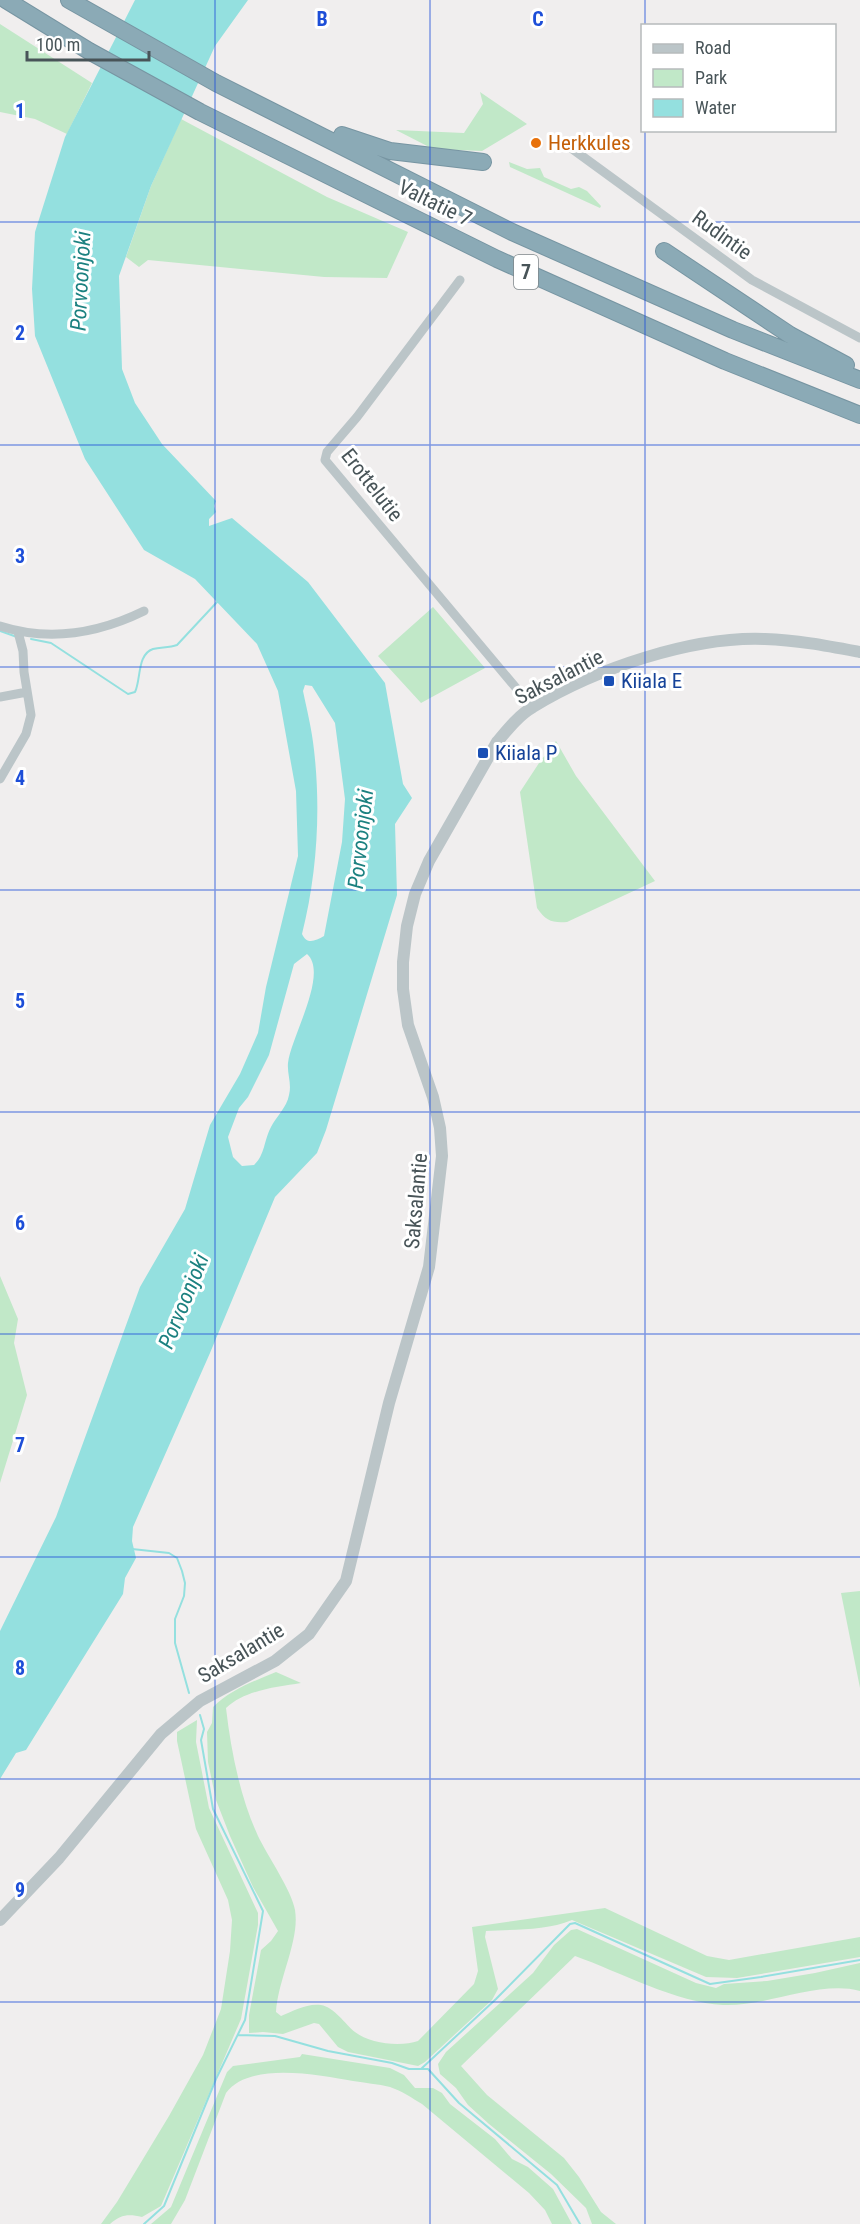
<svg xmlns="http://www.w3.org/2000/svg" width="860" height="2224" font-family="'Roboto Condensed',sans-serif">
  <style>
    .green { fill: #c1e8c8 }
    .water { fill: #94e0df; fill-rule: evenodd }
    .lines { fill: none; stroke-linecap: round; stroke-linejoin: round }
    .stream { stroke: #94e0df; stroke-width: 2 }
    .motorway-casing { stroke: #7795a2; stroke-width: 18 }
    .minor { stroke: #bbc5c8; stroke-width: 9 }
    .tertiary { stroke: #bbc5c8; stroke-width: 12 }
    .motorway { stroke: #8baab6; stroke-width: 16 }
    .grid { fill: none; stroke: #1d4ed8; stroke-width: 1.5; stroke-opacity: 0.55 }
    .food-dot { fill: #e8710a; stroke: #fff; stroke-width: 2 }
    .transit-dot { fill: #1a4fb4; stroke: #fff; stroke-width: 2 }
    .labels { text-anchor: middle; stroke-width: 6; stroke-linejoin: round; paint-order: stroke }
    .shield { fill: #fff; stroke: #7f878a; stroke-width: 1.5 }
    .shield-label { font-size: 20px; font-weight: bold; fill: #485458 }
    .food-label { font-size: 21px; fill: #c56008; stroke: #fff; text-anchor: start }
    .street-label { font-size: 21px; fill: #485458; stroke: #fff }
    .transit-label { font-size: 21px; fill: #164399; stroke: #fff; text-anchor: start }
    .water-label { font-size: 22px; font-style: italic; fill: #1c8180; stroke: #fff }
    .grid-label { font-size: 20px; text-anchor: middle; font-weight: bold; fill: #1d4ed8; stroke: #fff; stroke-width: 6; stroke-linejoin: round; paint-order: stroke }
  </style>
  <rect width="100%" height="100%" fill="#f0eeee"/>
  <path class="green" d="M 0,24 L 92,83 L 67,134 L 35,119 L 0,112 Z
    M 480,92 L 527,124 L 482,151 L 433,149 L 396,130 L 464,133 L 483,104 Z
    M 181,119 L 327,197 L 408,232 L 387,278 L 324,277 L 148,260 L 139,267 L 126,257 L 151,186 Z
    M 509,162 L 527,169 L 540,168 L 544,177 L 571,189 L 579,187 L 587,191 L 601,206 L 600,208 L 510,167 Z
    M 433,607 L 485,668 L 421,703 L 378,656 Z
    M 556,741 L 576,776 L 655,881 L 567,922 C 552,923 546,921 537,908 L 520,792 L 539,763 Z
    M 0,1276 L 18,1319 L 14,1343 L 27,1395 L 0,1483 Z
    M 860,1591 L 860,1688 L 841,1593 Z
    M 276,1672 L 301,1683 C 276,1687 245,1690 226,1708 C 231,1751 240,1797 258,1836 C 267,1855 292,1891 295,1910 C 300,1940 278,1979 276,2012 L 281,2016 C 293,2011 307,2003 321,2005 C 334,2007 345,2024 355,2032 C 370,2044 401,2047 418,2041 L 474,1984 L 478,1971 L 472,1927 L 605,1908 L 707,1956 L 729,1960 L 860,1937 L 860,1957 L 737,1978 L 706,1977 L 572,1920 C 546,1931 514,1929 486,1931 L 485,1937 L 498,1989 L 492,2000 L 425,2062 L 418,2066 L 348,2052 L 338,2047 L 319,2024 L 314,2023 L 283,2034 L 263,2032 L 249,2033 L 249,2015 L 261,1950 L 271,1941 L 278,1931 L 253,1887 L 230,1836 L 216,1800 L 208,1762 L 207,1732 L 212,1723 L 213,1707 C 230,1690 254,1681 276,1672 Z
    M 197,1720 L 196,1742 L 209,1808 L 258,1913 L 258,1925 L 241,2019 L 161,2206 L 142,2217 C 129,2214 121,2214 110,2224 L 101,2224 L 117,2202 L 169,2116 L 203,2055 L 221,2009 L 230,1951 L 232,1920 L 228,1900 L 196,1829 L 177,1741 L 177,1732 Z
    M 577,1929 L 696,1983 L 716,1988 L 724,1984 L 767,1981 L 815,1973 L 860,1963 L 860,1991 C 819,1980 766,2007 723,2005 C 677,2003 620,1972 575,1956 L 461,2066 L 487,2095 L 564,2158 L 579,2177 L 601,2212 L 616,2224 L 592,2224 L 586,2208 L 551,2174 L 489,2124 L 468,2105 L 456,2088 L 440,2074 L 438,2064 L 446,2052 L 533,1973 L 554,1945 L 571,1930 Z
    M 302,2054 L 390,2068 L 404,2075 L 415,2088 L 433,2088 L 442,2093 L 450,2104 L 495,2139 L 512,2159 L 528,2167 L 553,2189 L 572,2224 L 552,2224 L 545,2210 L 529,2193 L 422,2104 C 412,2098 402,2091 390,2087 C 378,2084 365,2083 353,2081 C 319,2075 249,2061 226,2093 L 185,2200 L 171,2224 L 151,2224 L 171,2207 L 227,2072 L 233,2066 L 300,2057 Z"/>
  <path class="water" d="M 135,0 L 248,0 L 215,46 L 151,186 L 119,276 L 122,369 L 135,403 L 162,444 L 216,501 L 214,506 L 216,512 L 209,519 L 209,526 L 232,518 L 308,582 L 385,683 L 403,784 L 412,798 L 395,824 L 397,895 L 326,1130 L 317,1153 L 275,1197 L 210,1353 L 133,1527 L 132,1541 L 136,1558 L 125,1578 L 123,1594 L 26,1750 L 16,1753 L 0,1779 L 0,1631 L 56,1517 L 140,1287 L 185,1209 L 210,1125 L 240,1074 L 258,1033 L 266,987 L 298,856 L 296,791 L 278,691 L 257,644 L 195,579 L 144,550 L 85,459 L 35,336 L 32,289 L 35,232 L 65,137 ZM 305,685 L 312,686 L 335,723 L 345,799 L 342,842 L 324,936 C 315,941 307,945 302,934 C 317,875 321,810 314,750 C 312,730 307,710 303,691 ZM 307,954 C 329,973 291,1037 288,1063 C 287,1074 292,1084 289,1095 C 287,1107 276,1117 271,1127 C 264,1140 265,1155 254,1165 L 242,1166 L 233,1157 L 228,1137 L 239,1108 L 248,1097 L 269,1055 L 294,964 Z"/>
  <g class="lines">
    <path class="stream" d="M 0,631 L 17,637
      M 31,639 L 51,643 L 128,694 L 135,692 C 141,680 137,654 153,649 C 161,647 169,648 177,645 L 218,601
      M 132,1549 L 169,1553 L 177,1558 L 182,1571 L 185,1583 L 184,1596 L 175,1619 L 175,1643 L 189,1693
      M 238,2035 L 275,2036 L 328,2051 L 392,2063 L 409,2069 L 428,2069 L 459,2103 L 557,2185 L 580,2224
      M 421,2069 L 496,1999 L 570,1924 L 575,1923 L 710,1984 L 761,1977 L 860,1960
      M 144,2224 L 164,2206 L 216,2079 L 245,2020 L 263,1911 L 213,1809 L 201,1740 L 204,1729 L 200,1715"/>
    <g class="motorway-casing">
      <path id="motorway" d="M 6,0 L 89,51 L 200,112 L 497,259 L 725,361 L 860,415
        M 69,0 L 216,83 L 512,232 L 733,330 L 860,380
        M 342,135 L 390,151 L 483,162
        M 664,251 L 790,335 L 846,365"/>
    </g>
    <path class="minor" d="M 571,148 L 752,280 L 860,338
      M 460,280 L 357,417 L 327,452 L 325,460 L 532,707
      M 0,626 C 50,642 97,634 144,611
      M 0,697 L 27,692
      M 0,779 L 26,734 L 31,715 L 24,672 L 23,651 L 18,632"/>
    <path class="tertiary" d="M 0,1920 L 59,1858 L 161,1734 L 200,1701 L 275,1661 L 309,1634 L 346,1581 L 389,1403 L 429,1267 L 442,1156 L 440,1128 L 433,1097 L 408,1025 L 403,989 L 403,962 L 407,926 L 415,894 L 429,861 L 497,742 C 508,729 519,715 533,707 C 595,669 692,636 765,639 C 797,640 828,646 860,652"/>
    <use href="#motorway" class="motorway"/>
  </g>
  <path class="grid" d="M 215,0 L 215,2224M 430,0 L 430,2224M 645,0 L 645,26M 645,130 L 645,2224M 0,222 L 860,222M 0,445 L 860,445M 0,667 L 860,667M 0,890 L 860,890M 0,1112 L 860,1112M 0,1334 L 860,1334M 0,1557 L 860,1557M 0,1779 L 860,1779M 0,2002 L 860,2002"/>
  <circle class="food-dot" cx="536" cy="143" r="6"/>
  <g class="transit-dot">
    <rect x="603" y="675" width="12" height="12" rx="3"/>
    <rect x="477" y="747" width="12" height="12" rx="3"/>
  </g>
  <g class="labels">
    <rect class="shield" x="514" y="255" width="24" height="34" rx="4.5"/>
    <g class="shield-label">
      <text x="526" y="279">7</text>
    </g>
    <g class="food-label">
      <text x="548" y="150">Herkkules</text>
    </g>
    <g class="street-label">
      <text transform="translate(435 203) rotate(26)" y="7">Valtatie 7</text>
      <text transform="translate(722 235) rotate(36)" y="7">Rudintie</text>
      <text transform="translate(372 485) rotate(52)" y="7">Erottelutie</text>
      <text transform="translate(559 677) rotate(-27)" y="7">Saksalantie</text>
      <text transform="translate(416 1201) rotate(-85)" y="7">Saksalantie</text>
      <text transform="translate(241 1653) rotate(-31)" y="7">Saksalantie</text>
    </g>
    <g class="transit-label">
      <text x="621" y="688">Kiiala E</text>
      <text x="495" y="760">Kiiala P</text>
    </g>
    <g class="water-label">
      <text transform="translate(80 281) rotate(-87)" y="8">Porvoonjoki</text>
      <text transform="translate(360 839) rotate(-84)" y="8">Porvoonjoki</text>
      <text transform="translate(183 1301) rotate(-68)" y="8">Porvoonjoki</text>
    </g>
  </g>
  <g class="grid-label">
    <text x="322" y="26">B</text>
    <text x="538" y="26">C</text>
    <text x="20" y="118">1</text>
    <text x="20" y="340">2</text>
    <text x="20" y="563">3</text>
    <text x="20" y="785">4</text>
    <text x="20" y="1008">5</text>
    <text x="20" y="1230">6</text>
    <text x="20" y="1452">7</text>
    <text x="20" y="1675">8</text>
    <text x="20" y="1897">9</text>
  </g>
  <rect x="641" y="24" width="195" height="108" fill="#ffffff" stroke="#b6bbbc" stroke-width="1.5"/>
  <rect x="653" y="44" width="30" height="9" fill="#bbc5c8" stroke="#b6bbbc" stroke-width="1.5"/>
  <text x="695" y="54" font-size="18" fill="#485458">Road</text>
  <rect x="653" y="69" width="30" height="18" fill="#c1e8c8" stroke="#b6bbbc" stroke-width="1.5"/>
  <text x="695" y="84" font-size="18" fill="#485458">Park</text>
  <rect x="653" y="99" width="30" height="18" fill="#94e0df" stroke="#b6bbbc" stroke-width="1.5"/>
  <text x="695" y="114" font-size="18" fill="#485458">Water</text>
  <path d="M27 51v9h122v-9" fill="none" stroke="#485458" stroke-width="3"/>
  <text x="36" y="51" font-size="18" fill="#485458" stroke="#ffffff" stroke-width="4.5" paint-order="stroke">100 m</text>
</svg>
